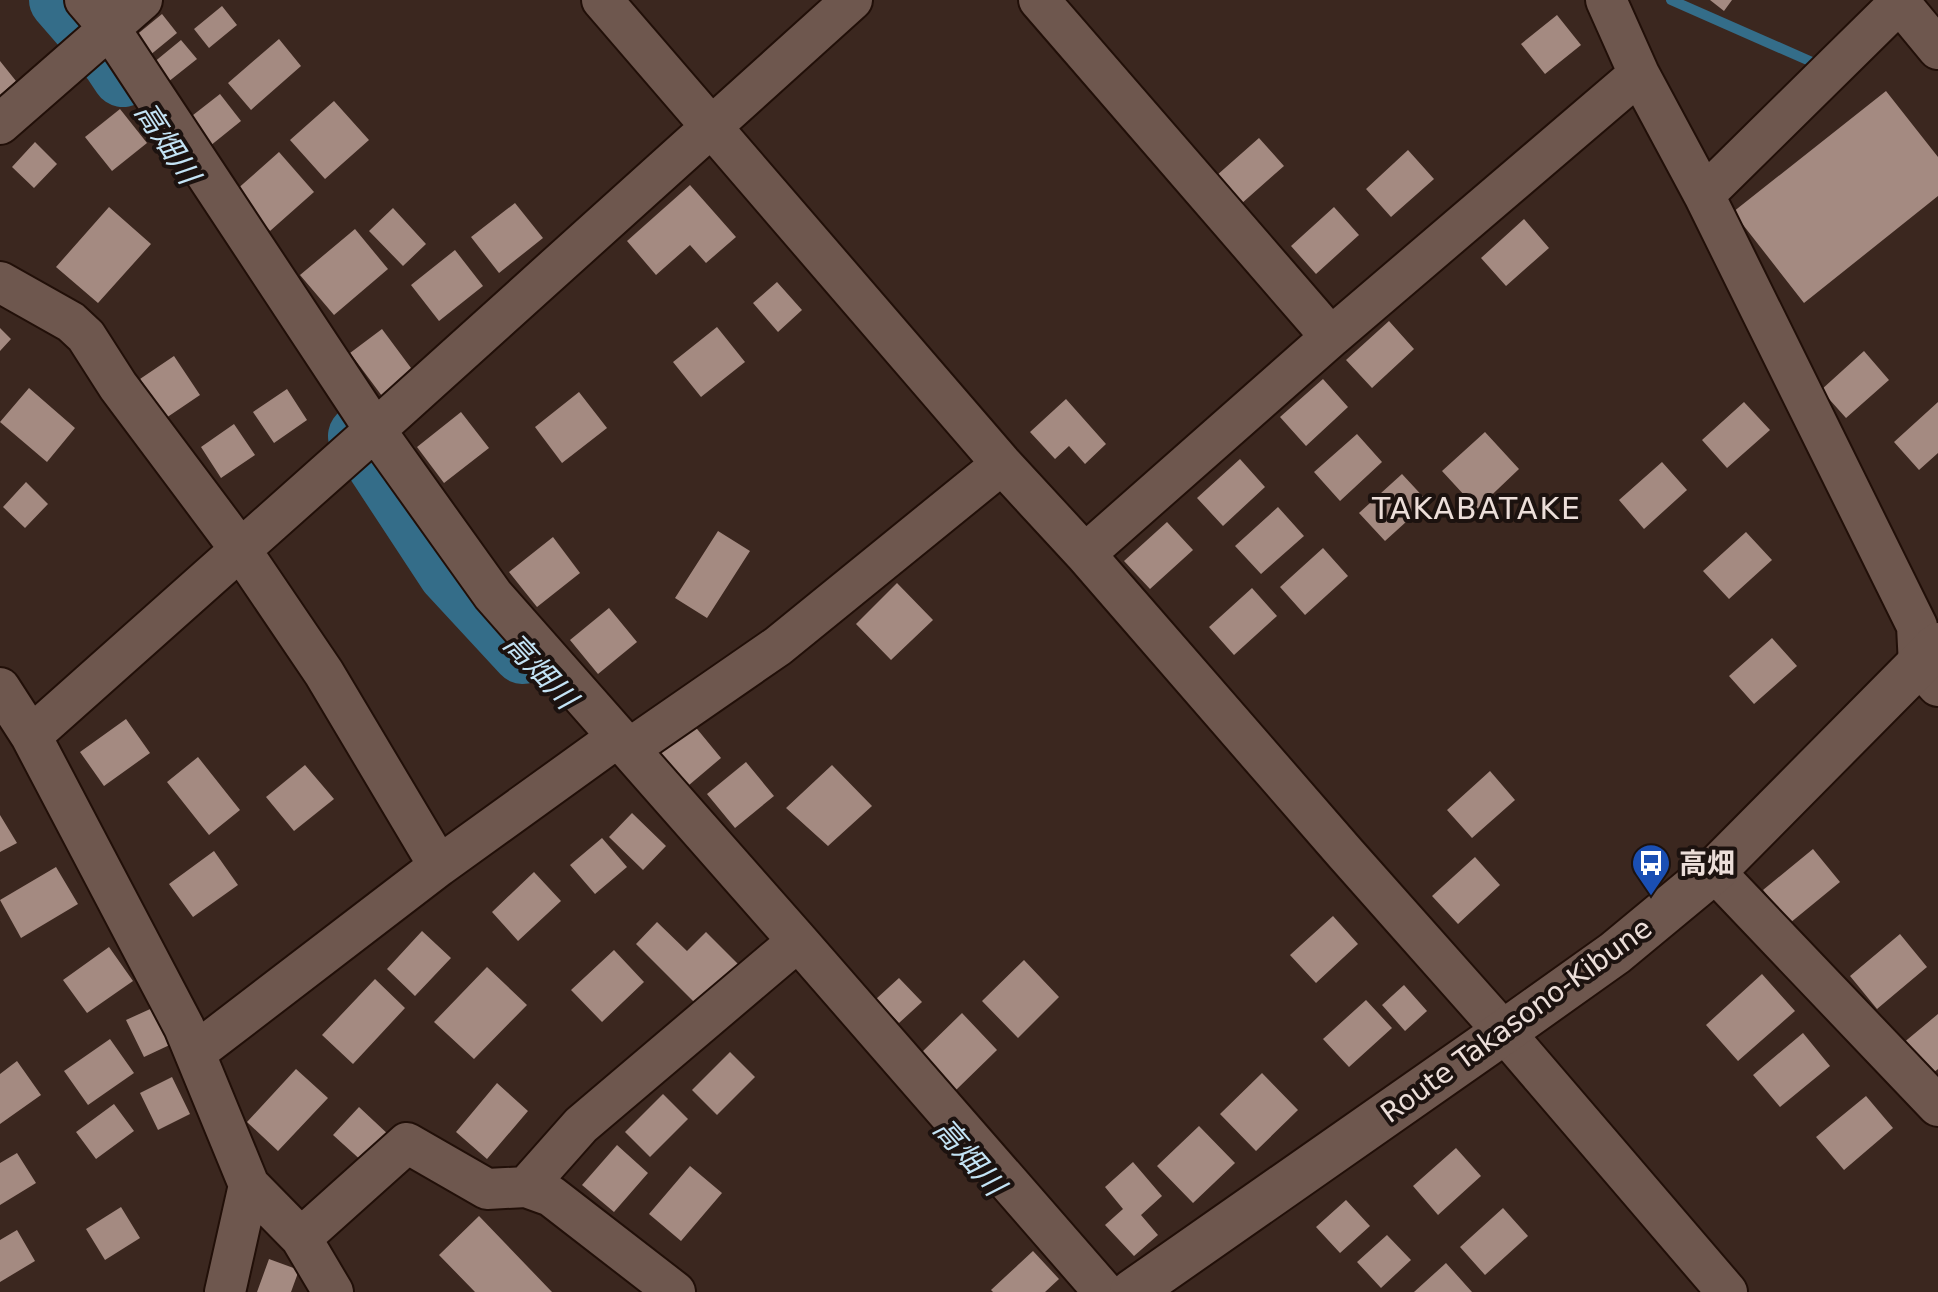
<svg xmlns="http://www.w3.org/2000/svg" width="1938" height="1292" font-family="'DejaVu Sans','Noto Sans JP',sans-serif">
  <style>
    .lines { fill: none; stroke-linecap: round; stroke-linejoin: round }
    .stream { stroke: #346d89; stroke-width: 10 }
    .river { stroke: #346d89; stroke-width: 62 }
    .building { fill: #a48a81 }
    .minor-casing { stroke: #210f08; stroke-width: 44 }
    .secondary-casing { stroke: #210f08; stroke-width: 48 }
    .minor { stroke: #6e574e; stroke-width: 40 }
    .secondary { stroke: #6e574e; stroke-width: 44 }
    .labels { text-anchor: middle; stroke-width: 8; stroke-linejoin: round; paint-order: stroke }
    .poi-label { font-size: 28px; font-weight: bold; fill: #ecded9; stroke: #1c120f; text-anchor: start }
    .street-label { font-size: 28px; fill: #ecded9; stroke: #1c120f }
    .water-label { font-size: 30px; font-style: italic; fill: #c3e3f5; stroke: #1c120f }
    .neighbourhood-label { font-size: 30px; letter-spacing: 2px; fill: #ecded9; stroke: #1c120f }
  </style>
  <rect width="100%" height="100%" fill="#3b271f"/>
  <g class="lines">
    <path class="stream" d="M 1671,0 L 1812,62 L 1823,65"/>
    <path class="river" d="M 60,0 L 113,61 L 123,76
      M 359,436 L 449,573 L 523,653"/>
  </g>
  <path class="building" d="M 1710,0 L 1732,0 L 1724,11 Z
    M 222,6 L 237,25 L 209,48 L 194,29 Z
    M 162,14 L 177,33 L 149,56 L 134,37 Z
    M 1557,15 L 1581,45 L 1545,74 L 1521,44 Z
    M 279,39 L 301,66 L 251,110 L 228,83 Z
    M 181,40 L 197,59 L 168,82 L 153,63 Z
    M 0,61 L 16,81 L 0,95 Z
    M 1886,91 L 1938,157 L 1938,196 L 1804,303 L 1733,212 Z
    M 220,94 L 241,121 L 210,146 L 188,119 Z
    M 334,101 L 369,140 L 325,179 L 290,140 Z
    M 120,109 L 147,143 L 112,171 L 85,137 Z
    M 1259,138 L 1284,166 L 1241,204 L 1216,176 Z
    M 35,142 L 57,164 L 34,188 L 12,167 Z
    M 1408,150 L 1434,179 L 1391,217 L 1366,189 Z
    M 279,152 L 314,192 L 270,231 L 235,191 Z
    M 690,185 L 736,237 L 706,263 L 690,245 L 656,275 L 627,241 Z
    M 515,203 L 543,238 L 499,273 L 471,237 Z
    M 109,207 L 151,244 L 98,303 L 56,267 Z
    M 1334,207 L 1359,235 L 1316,274 L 1291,246 Z
    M 393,208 L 426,244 L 403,266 L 369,231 Z
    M 1524,219 L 1549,248 L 1506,286 L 1481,258 Z
    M 355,229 L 388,269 L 334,315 L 300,275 Z
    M 455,250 L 483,286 L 439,321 L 411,285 Z
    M 777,282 L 802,310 L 778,332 L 753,303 Z
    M 1389,321 L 1414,349 L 1372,388 L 1346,360 Z
    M 717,327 L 745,362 L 701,397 L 673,362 Z
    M 0,328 L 11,339 L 0,351 Z
    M 382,329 L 414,372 L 382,396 L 350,353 Z
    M 1864,351 L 1889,380 L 1846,418 L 1821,390 Z
    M 174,356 L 200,395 L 166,418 L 140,379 Z
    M 1323,379 L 1348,407 L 1306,446 L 1280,417 Z
    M 29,388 L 75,428 L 47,462 L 0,422 Z
    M 287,389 L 307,420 L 274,443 L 253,412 Z
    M 579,392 L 607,428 L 562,463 L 535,427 Z
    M 1066,399 L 1106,444 L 1085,464 L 1069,446 L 1055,459 L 1030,432 Z
    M 1744,402 L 1770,430 L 1727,468 L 1702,440 Z
    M 1938,402 L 1938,453 L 1919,470 L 1894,442 Z
    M 461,412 L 489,448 L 444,483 L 417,447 Z
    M 234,424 L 255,455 L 221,478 L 201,447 Z
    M 1485,432 L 1519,469 L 1477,509 L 1442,471 Z
    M 1357,434 L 1382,462 L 1340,501 L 1314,472 Z
    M 1240,459 L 1265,487 L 1223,526 L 1197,498 Z
    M 1662,462 L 1687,490 L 1644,529 L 1619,500 Z
    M 1402,474 L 1428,502 L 1385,541 L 1359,513 Z
    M 26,482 L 48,504 L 25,528 L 3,507 Z
    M 1278,507 L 1304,536 L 1261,574 L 1235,546 Z
    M 1167,522 L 1193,550 L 1150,589 L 1124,561 Z
    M 718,531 L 750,551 L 707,618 L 675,598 Z
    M 1746,532 L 1772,560 L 1729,599 L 1703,571 Z
    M 553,537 L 580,573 L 537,607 L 509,572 Z
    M 1323,548 L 1348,576 L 1305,615 L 1280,587 Z
    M 897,583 L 933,620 L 891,660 L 856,624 Z
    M 1252,588 L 1277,616 L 1234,655 L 1209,627 Z
    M 609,608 L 637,642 L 598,674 L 570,640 Z
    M 1772,638 L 1797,666 L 1754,704 L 1729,676 Z
    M 126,719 L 150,753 L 104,786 L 80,752 Z
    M 693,724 L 721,758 L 682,791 L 653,757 Z
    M 198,757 L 240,810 L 209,835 L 167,782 Z
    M 746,762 L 774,796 L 735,828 L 707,794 Z
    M 305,765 L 334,799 L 294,831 L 266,797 Z
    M 832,765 L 872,806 L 828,846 L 786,808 Z
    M 1490,771 L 1515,800 L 1472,838 L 1447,810 Z
    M 632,813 L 666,846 L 643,870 L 609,837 Z
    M 0,815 L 17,843 L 0,852 Z
    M 602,838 L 627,867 L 595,894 L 570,865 Z
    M 1813,849 L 1840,882 L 1790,923 L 1763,890 Z
    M 214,851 L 238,885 L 193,917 L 169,884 Z
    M 1475,857 L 1500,885 L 1458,924 L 1432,896 Z
    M 56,867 L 78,904 L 21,938 L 0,900 Z
    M 534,872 L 561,901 L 518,941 L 492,912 Z
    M 1333,916 L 1358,944 L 1316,983 L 1290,955 Z
    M 657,922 L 687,951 L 706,932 L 739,965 L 698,1006 L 636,944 Z
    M 422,931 L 451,958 L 415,996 L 387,969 Z
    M 1900,934 L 1927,967 L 1877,1009 L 1850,976 Z
    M 109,947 L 133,981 L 87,1013 L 63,980 Z
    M 614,950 L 644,982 L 602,1022 L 571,990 Z
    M 1024,960 L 1059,997 L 1018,1038 L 982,1001 Z
    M 487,967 L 527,1005 L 474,1059 L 434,1022 Z
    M 1762,974 L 1795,1011 L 1738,1061 L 1706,1025 Z
    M 899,978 L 922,1002 L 899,1023 L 876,999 Z
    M 375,979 L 405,1008 L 353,1064 L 322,1035 Z
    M 1404,985 L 1427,1011 L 1405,1031 L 1382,1005 Z
    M 1366,1000 L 1392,1028 L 1349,1067 L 1323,1039 Z
    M 159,1005 L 176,1042 L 144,1057 L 126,1020 Z
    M 962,1013 L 997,1050 L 956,1090 L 920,1054 Z
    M 1938,1014 L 1938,1069 L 1929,1076 L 1902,1044 Z
    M 1803,1033 L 1830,1066 L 1780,1107 L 1753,1075 Z
    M 110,1039 L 134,1073 L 88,1105 L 64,1071 Z
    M 730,1052 L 755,1077 L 717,1115 L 692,1090 Z
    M 17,1061 L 41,1095 L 0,1124 L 0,1074 Z
    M 296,1069 L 328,1098 L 278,1151 L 247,1122 Z
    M 1262,1073 L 1298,1110 L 1256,1151 L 1220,1114 Z
    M 172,1077 L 190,1114 L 158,1130 L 140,1093 Z
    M 497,1083 L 528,1111 L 487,1159 L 456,1132 Z
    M 663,1094 L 688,1119 L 650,1157 L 625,1132 Z
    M 1866,1096 L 1893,1128 L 1844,1170 L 1816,1137 Z
    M 114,1104 L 134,1131 L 96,1159 L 76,1132 Z
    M 359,1107 L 390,1136 L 364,1163 L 333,1135 Z
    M 1199,1126 L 1235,1163 L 1193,1203 L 1157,1166 Z
    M 617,1145 L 648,1173 L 614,1212 L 582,1185 Z
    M 1456,1148 L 1481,1176 L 1438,1215 L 1413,1186 Z
    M 17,1153 L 36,1183 L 0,1205 L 0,1163 Z
    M 1133,1162 L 1162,1196 L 1141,1215 L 1158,1235 L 1134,1256 L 1105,1225 L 1123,1209 L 1105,1187 Z
    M 690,1166 L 722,1193 L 681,1241 L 649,1214 Z
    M 1346,1200 L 1370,1226 L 1340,1253 L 1316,1227 Z
    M 121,1207 L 140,1238 L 105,1260 L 86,1229 Z
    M 1503,1208 L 1528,1236 L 1485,1275 L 1460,1247 Z
    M 479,1216 L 552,1292 L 475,1292 L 439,1255 Z
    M 17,1230 L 35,1261 L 0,1282 L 0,1240 Z
    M 1387,1235 L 1411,1260 L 1381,1288 L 1357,1262 Z
    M 1033,1251 L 1059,1279 L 1045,1292 L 993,1292 L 991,1290 Z
    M 269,1259 L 299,1270 L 291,1292 L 257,1292 Z
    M 1446,1263 L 1472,1292 L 1414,1292 Z"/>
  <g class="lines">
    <g class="minor-casing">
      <path id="minor" d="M 85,0 L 110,29 L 375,430 L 493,595 L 798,941 L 1104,1292
        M 602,0 L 1002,464 L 1085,554 L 1345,853 L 1504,1032 L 1727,1292
        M 1039,0 L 1331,337 L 1639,74
        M 1606,0 L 1639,74 L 1704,195 L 1917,626 L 1919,665 L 1938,686
        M 1900,3 L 1938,49
        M 0,124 L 142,0
        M 1704,195 L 1902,0
        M 0,282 L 71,322 L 86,336 L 118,386 L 240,549 L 324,673 L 439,866
        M 1085,554 L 1331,337
        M 0,688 L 31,736 L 184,1027 L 249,1185 L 301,1238 L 333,1292
        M 31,736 L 375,430 L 852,0
        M 629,749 L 778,646 L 1002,464
        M 1714,871 L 1938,1106
        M 195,1053 L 439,866 L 618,737
        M 301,1238 L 407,1143 L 487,1189 L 526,1187
        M 225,1292 L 249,1185
        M 675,1292 L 551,1196 L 526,1187 L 581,1125 L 798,941"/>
    </g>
    <g class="secondary-casing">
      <path id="secondary" d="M 1132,1292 L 1504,1032 L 1615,953 L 1714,871 L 1938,645"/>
    </g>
    <use href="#minor" class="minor"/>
    <use href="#secondary" class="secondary"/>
  </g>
  <defs>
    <g id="bus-pin" transform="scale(2)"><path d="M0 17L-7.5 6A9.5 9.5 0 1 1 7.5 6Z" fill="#1a4fb4" stroke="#1c120f"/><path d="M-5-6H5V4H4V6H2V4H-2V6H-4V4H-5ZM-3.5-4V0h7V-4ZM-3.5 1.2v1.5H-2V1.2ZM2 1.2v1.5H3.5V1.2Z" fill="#fff"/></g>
  </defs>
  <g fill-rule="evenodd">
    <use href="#bus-pin" x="1651" y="863"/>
  </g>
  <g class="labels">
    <g class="poi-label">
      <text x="1679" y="873">高畑</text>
    </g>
    <g class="street-label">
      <text transform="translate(1516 1020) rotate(-36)" y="10">Route Takasono-Kibune</text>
    </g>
    <g class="water-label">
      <text transform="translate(167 143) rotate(57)" y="10">高畑川</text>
      <text transform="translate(540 671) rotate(47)" y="10">高畑川</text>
      <text transform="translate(969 1157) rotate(49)" y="10">高畑川</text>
    </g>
    <g class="neighbourhood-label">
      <text x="1477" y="519">TAKABATAKE</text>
    </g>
  </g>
</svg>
